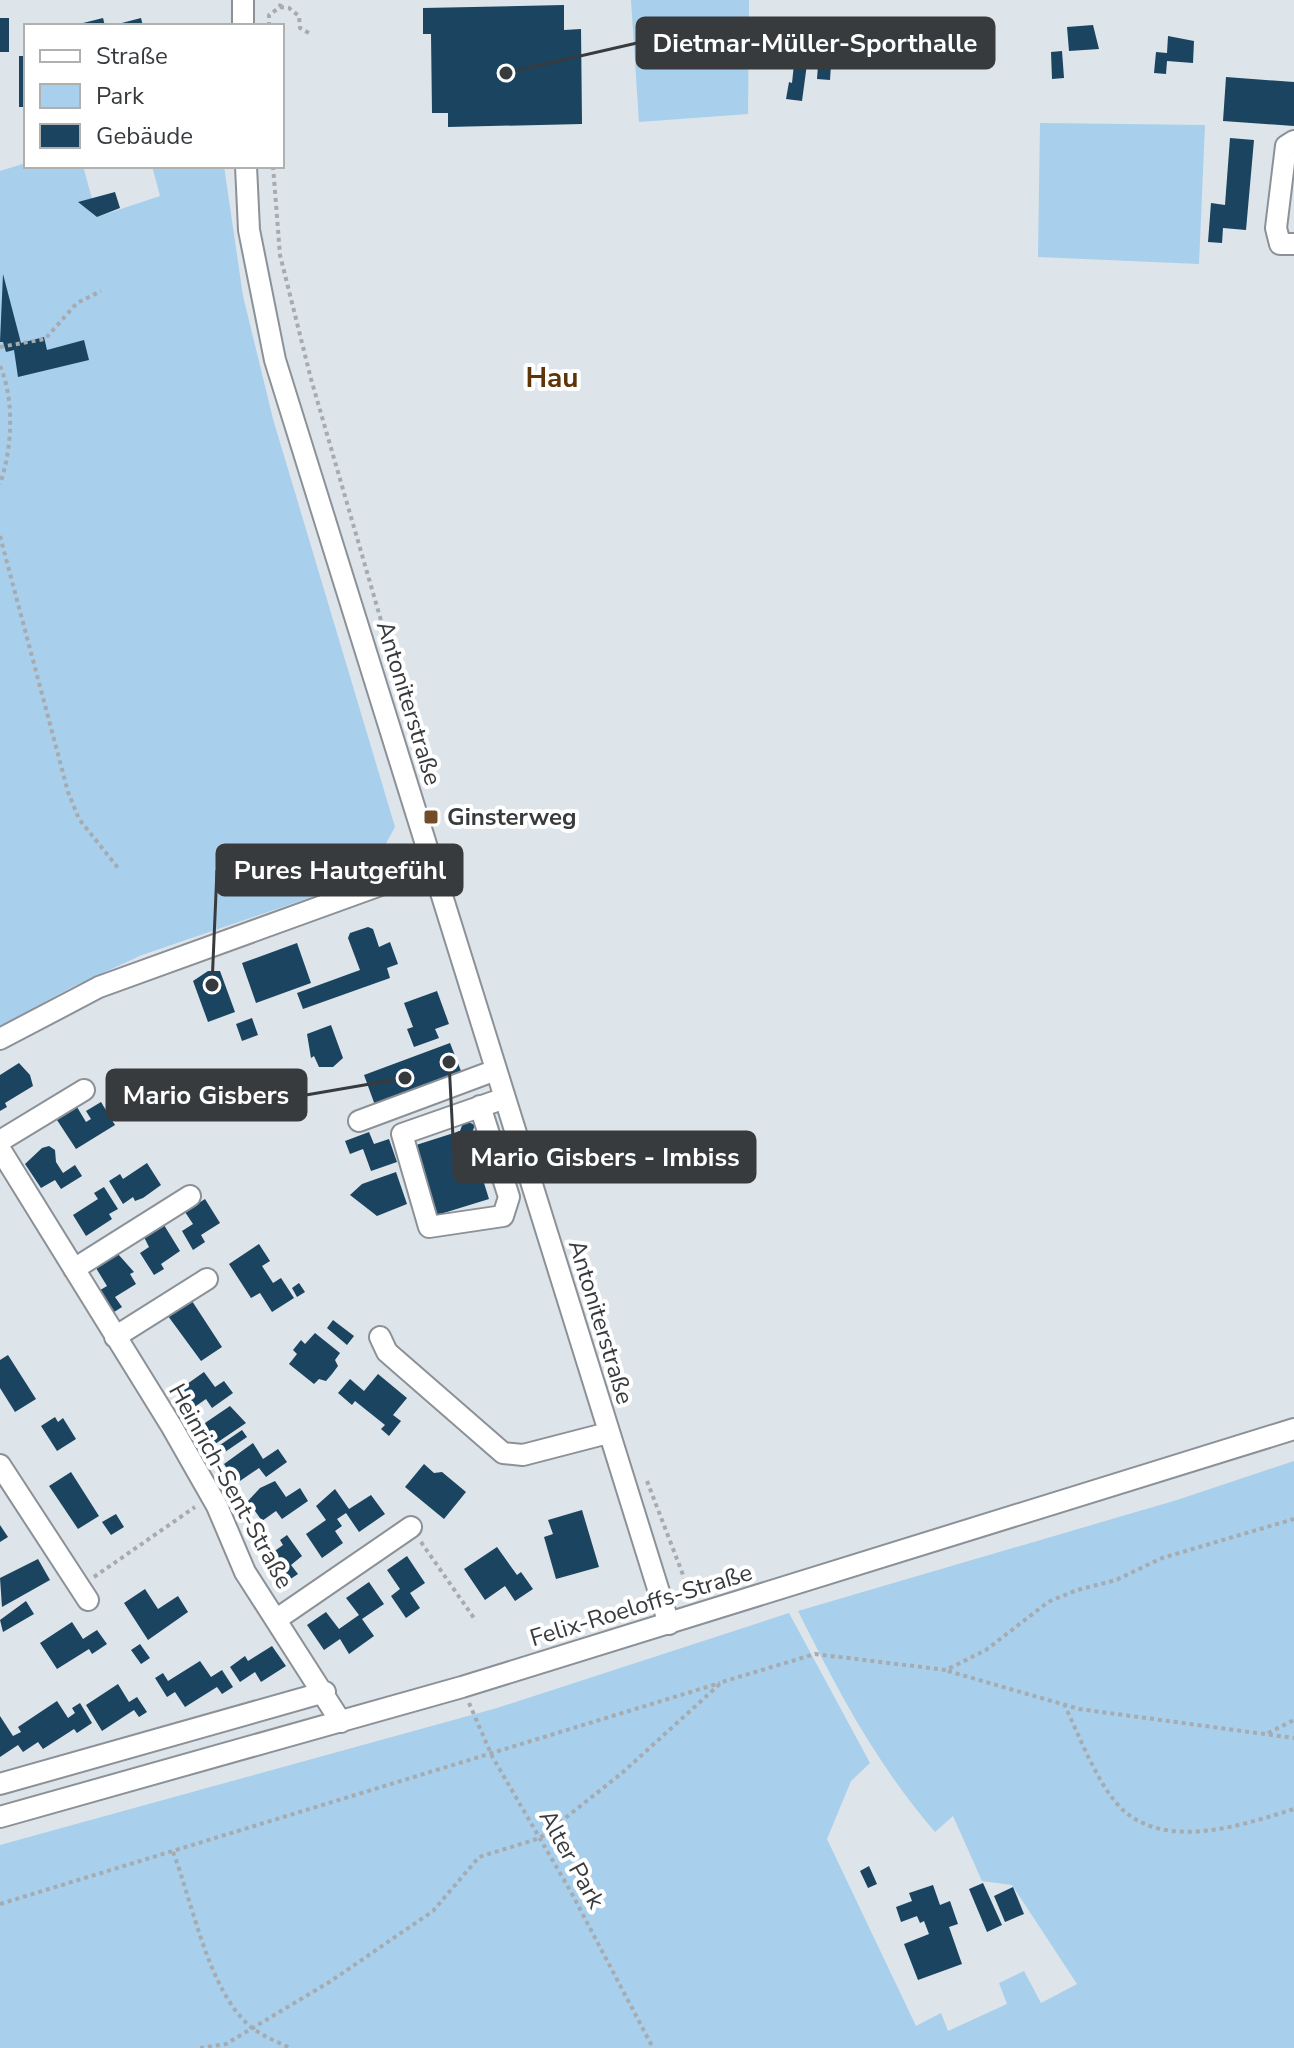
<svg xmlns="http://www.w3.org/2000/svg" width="1294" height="2048" font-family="'Nunito Sans',sans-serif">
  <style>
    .green { fill: #a8cfec }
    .building { fill: #1a4460 }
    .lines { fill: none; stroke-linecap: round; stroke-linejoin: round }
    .minor-casing { stroke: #8b9197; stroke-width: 24 }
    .path { stroke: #a6abb0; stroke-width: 4; stroke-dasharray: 4 4; stroke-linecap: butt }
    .minor { stroke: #fff; stroke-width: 20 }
    .poi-dot { fill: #734d2a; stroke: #fff; stroke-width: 3 }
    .labels { text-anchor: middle; stroke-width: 8; stroke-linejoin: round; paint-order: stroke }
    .street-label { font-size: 24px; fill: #383b3d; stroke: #fff }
    .poi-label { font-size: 24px; font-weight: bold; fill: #383b3d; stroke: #fff; text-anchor: start }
    .quarter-label { font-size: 28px; font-weight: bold; fill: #5e3508; stroke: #fff }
    .leader { fill: none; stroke: #383b3d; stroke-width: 3 }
    .callout-dot { fill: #383b3d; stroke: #fff; stroke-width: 3 }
    .callout { fill: #383b3d; stroke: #383b3d; stroke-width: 3 }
    .callout-label { font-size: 26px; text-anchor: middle; font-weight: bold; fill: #fff }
  </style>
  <rect width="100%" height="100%" fill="#dde4ea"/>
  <path class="green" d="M 631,0 L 749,0 L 748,114 L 639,122 Z
    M 1040,123 L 1205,125 L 1199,264 L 1038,257 Z
    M 26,163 L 83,166 L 97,217 L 160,196 L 152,166 L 224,166 L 243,296 L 273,419 L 395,827 L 367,878 L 142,955 L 70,988 L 0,1027 L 0,171 Z
    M 1294,1461 L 1294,2048 L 0,2048 L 0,1845 L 497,1708 L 789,1613 L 870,1763 L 851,1781 L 827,1839 L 916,2026 L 941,2013 L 948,2031 L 1007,2004 L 999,1983 L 1024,1971 L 1041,2003 L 1077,1984 L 1012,1885 L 982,1881 L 953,1816 L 935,1832 C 877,1765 838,1691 798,1611 L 1177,1500 Z"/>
  <path class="building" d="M 564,5 L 564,30 L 581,29 L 582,124 L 448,127 L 448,113 L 432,113 L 431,34 L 423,34 L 423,8 Z
    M 799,17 L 835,19 L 834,36 L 862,38 L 862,52 L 832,49 L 830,80 L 817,79 L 818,65 L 807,64 L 802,101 L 786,99 L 789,82 L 792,83 Z
    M 0,18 L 9,18 L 9,52 L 0,52 Z
    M 103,18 L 105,26 L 75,26 L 75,25 Z
    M 141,18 L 143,26 L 114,26 L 114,25 Z
    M 1093,25 L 1099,49 L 1069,51 L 1067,27 Z
    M 1168,36 L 1194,41 L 1193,63 L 1167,61 L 1166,74 L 1154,73 L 1156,52 L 1167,53 Z
    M 1062,51 L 1064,78 L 1052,79 L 1051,52 Z
    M 19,56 L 26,56 L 26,107 L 19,107 Z
    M 1226,77 L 1294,82 L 1294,126 L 1223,121 Z
    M 1230,138 L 1254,140 L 1246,230 L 1223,228 L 1222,243 L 1208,242 L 1211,203 L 1225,205 Z
    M 115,192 L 120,208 L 97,217 L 78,202 Z
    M 3,274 L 21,343 L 44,337 L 47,350 L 84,340 L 89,360 L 18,377 L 14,350 L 6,352 L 3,342 L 0,342 Z
    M 368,927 L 373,929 L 379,947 L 390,942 L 398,964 L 387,968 L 390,978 L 303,1009 L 297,993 L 360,970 L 348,938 L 350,933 Z
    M 297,943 L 311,983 L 256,1003 L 242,963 Z
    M 208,971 L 220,971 L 235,1012 L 208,1022 L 193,981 Z
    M 437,991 L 449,1024 L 435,1029 L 439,1038 L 414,1047 L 407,1029 L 413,1027 L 404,1003 Z
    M 252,1018 L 258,1035 L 242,1041 L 236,1024 Z
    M 331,1025 L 343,1058 L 333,1067 L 319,1067 L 314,1056 L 311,1058 L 307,1034 Z
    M 450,1043 L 463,1076 L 376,1108 L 364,1075 Z
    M 19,1063 L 30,1075 L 33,1086 L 5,1103 L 7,1107 L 0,1111 L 0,1075 Z
    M 101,1102 L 115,1125 L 76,1149 L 57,1120 L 77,1107 L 86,1122 L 91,1119 L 86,1111 Z
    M 464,1120 L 475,1125 L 470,1138 L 489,1199 L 434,1216 L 413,1146 L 460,1131 Z
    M 369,1132 L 374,1144 L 389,1139 L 397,1162 L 371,1171 L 363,1149 L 350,1154 L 345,1141 Z
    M 49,1146 L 55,1150 L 56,1162 L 63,1173 L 75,1165 L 82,1176 L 61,1189 L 55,1180 L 41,1188 L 25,1164 L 42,1148 Z
    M 147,1163 L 161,1185 L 143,1198 L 135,1201 L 133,1197 L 123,1204 L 109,1181 L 120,1174 L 123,1179 Z
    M 396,1172 L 407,1204 L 377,1216 L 350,1195 L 362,1184 Z
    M 104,1187 L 118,1209 L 109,1214 L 112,1219 L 86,1236 L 73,1215 L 98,1199 L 94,1193 Z
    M 205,1199 L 220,1223 L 201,1235 L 205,1242 L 193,1250 L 182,1231 L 193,1224 L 185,1212 Z
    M 164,1225 L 180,1251 L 161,1264 L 164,1269 L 154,1275 L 140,1253 L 149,1247 L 144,1237 Z
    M 259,1244 L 270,1261 L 262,1266 L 273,1283 L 281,1278 L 294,1298 L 272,1312 L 260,1293 L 251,1298 L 229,1264 Z
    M 118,1254 L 134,1272 L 130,1274 L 136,1284 L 115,1297 L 122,1307 L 111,1314 L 97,1292 L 107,1286 L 96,1268 Z
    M 299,1283 L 305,1292 L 297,1297 L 292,1288 Z
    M 192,1301 L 222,1347 L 201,1361 L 168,1316 Z
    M 333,1320 L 354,1336 L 347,1345 L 327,1328 Z
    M 315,1333 L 340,1353 L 335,1360 L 338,1366 L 332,1374 L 326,1381 L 319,1379 L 314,1384 L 289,1364 L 297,1354 L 293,1350 L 301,1340 L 305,1344 Z
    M 8,1355 L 36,1399 L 15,1412 L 0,1388 L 0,1360 Z
    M 204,1372 L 215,1387 L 224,1381 L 233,1393 L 212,1408 L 206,1399 L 193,1408 L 180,1389 Z
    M 378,1374 L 407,1398 L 393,1415 L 401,1421 L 389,1436 L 381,1429 L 385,1425 L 355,1401 L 352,1405 L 338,1393 L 350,1379 L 364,1391 Z
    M 230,1406 L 246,1423 L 215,1444 L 205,1423 Z
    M 55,1417 L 58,1422 L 63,1418 L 76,1439 L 57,1451 L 41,1426 Z
    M 242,1430 L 247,1437 L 225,1452 L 220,1445 Z
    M 253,1443 L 263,1459 L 278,1449 L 287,1462 L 266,1477 L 259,1468 L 237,1483 L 224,1464 Z
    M 424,1464 L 434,1473 L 442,1472 L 466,1492 L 444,1519 L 405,1487 Z
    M 71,1472 L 99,1516 L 78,1529 L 49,1486 Z
    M 275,1481 L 286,1497 L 300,1488 L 308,1501 L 282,1519 L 276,1511 L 262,1521 L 248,1501 L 260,1488 Z
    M 335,1489 L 349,1509 L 371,1495 L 385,1514 L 359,1532 L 346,1513 L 337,1519 L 342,1526 L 335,1531 L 343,1543 L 322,1558 L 306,1534 L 326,1520 L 316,1506 Z
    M 582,1510 L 599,1567 L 556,1579 L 544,1537 L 553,1534 L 548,1520 Z
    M 116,1514 L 124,1527 L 111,1535 L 102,1522 Z
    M 0,1525 L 8,1537 L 0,1542 Z
    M 287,1535 L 302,1556 L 291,1565 L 298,1574 L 280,1586 L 262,1560 L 283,1545 L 280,1540 Z
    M 497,1547 L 517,1575 L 521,1572 L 533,1589 L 515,1601 L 505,1586 L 485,1600 L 464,1569 Z
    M 407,1556 L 425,1583 L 410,1593 L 420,1608 L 406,1618 L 391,1596 L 400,1589 L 387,1570 Z
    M 38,1559 L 50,1580 L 2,1607 L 0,1578 Z
    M 369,1582 L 384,1604 L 362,1619 L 374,1636 L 349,1654 L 340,1639 L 324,1650 L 307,1625 L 326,1612 L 339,1629 L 359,1615 L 346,1598 Z
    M 145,1589 L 158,1609 L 178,1596 L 188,1612 L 148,1640 L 124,1603 Z
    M 26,1601 L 34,1614 L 3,1632 L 0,1620 Z
    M 72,1622 L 83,1639 L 97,1630 L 107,1644 L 92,1654 L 89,1649 L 57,1669 L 40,1643 Z
    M 140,1644 L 150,1658 L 141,1664 L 131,1650 Z
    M 272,1646 L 286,1666 L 261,1682 L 255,1672 L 240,1682 L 230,1667 L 245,1656 L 248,1661 Z
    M 200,1661 L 211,1677 L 222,1670 L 233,1687 L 222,1694 L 217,1687 L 185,1707 L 175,1692 L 167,1697 L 155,1678 L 163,1673 L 168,1681 Z
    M 118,1684 L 129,1702 L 137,1697 L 147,1712 L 139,1717 L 134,1710 L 102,1731 L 86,1705 Z
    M 57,1701 L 68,1718 L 75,1713 L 72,1708 L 80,1703 L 92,1723 L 77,1733 L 74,1729 L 43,1749 L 38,1742 L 23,1752 L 18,1745 L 0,1757 L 0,1716 L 13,1736 L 21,1732 L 18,1727 Z
    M 869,1866 L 877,1884 L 868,1888 L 860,1871 Z
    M 983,1883 L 1002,1925 L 987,1932 L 969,1889 Z
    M 933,1885 L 940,1905 L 950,1901 L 958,1924 L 949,1927 L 962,1964 L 918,1980 L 904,1944 L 929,1934 L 924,1921 L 920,1923 L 917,1916 L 901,1922 L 896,1907 L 912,1901 L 909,1893 Z
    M 1013,1887 L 1024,1914 L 1005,1922 L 994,1896 Z"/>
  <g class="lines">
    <g class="minor-casing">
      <path id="minor" d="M 243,26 L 243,0
        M 1294,141 L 1286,146 L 1276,228 L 1280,244 L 1294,244
        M 246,166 L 249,230 L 275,360 L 669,1624
        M 0,1039 L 99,987 L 433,866
        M 480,1106 L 509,1197 L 503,1216 L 429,1227 L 402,1134 L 505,1098
        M 359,1121 L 496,1070
        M 0,1141 L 84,1090
        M 0,1149 L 172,1427 L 217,1506 L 245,1572 L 341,1722
        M 74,1269 L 190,1196
        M 115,1337 L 207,1279
        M 380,1337 L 387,1352 L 503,1453 L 523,1455 L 608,1433
        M 0,1465 L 88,1600
        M 277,1619 L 411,1527
        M 0,1784 L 325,1692
        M 0,1817 L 462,1687 L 1294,1429"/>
    </g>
    <path class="path" d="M 280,7 L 289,8 L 299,16 L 300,28 L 309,33
      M 269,26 L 269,15 L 280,7 L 281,0
      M 273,166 L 280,255 L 311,379 L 409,717
      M 0,347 L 45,339 L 77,303 L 101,291
      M 0,366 C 15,400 12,450 0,484
      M 0,536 L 68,792 L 79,819 L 118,868
      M 647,1481 L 685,1580 L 699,1594
      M 421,1542 L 476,1621
      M 94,1577 L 195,1507
      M 948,1671 L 1079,1709 L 1294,1738
      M 469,1703 L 492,1756 L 571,1892 L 653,2048
      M 1064,1704 C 1079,1735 1099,1789 1124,1811 C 1169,1850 1243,1825 1294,1809
      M 1268,1733 L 1294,1720
      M 173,1852 C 193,1903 208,1991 251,2027 C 262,2036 278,2042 290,2048
      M 0,1904 L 720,1683
      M 200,2048 L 226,2044 L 331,1981 L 433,1911 L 479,1857 L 540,1838 L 622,1773 L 722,1682 L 815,1654 L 946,1670 L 986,1650 L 1048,1602 L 1077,1590 L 1116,1580 L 1162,1558 L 1294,1519"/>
    <use href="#minor" class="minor"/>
  </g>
  <rect class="poi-dot" x="423" y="809" width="16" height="16" rx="4"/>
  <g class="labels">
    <g class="street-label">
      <text transform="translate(409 703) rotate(73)" y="8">Antoniterstraße</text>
      <text transform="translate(601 1322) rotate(73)" y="8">Antoniterstraße</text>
      <text transform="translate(231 1486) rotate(61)" y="8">Heinrich-Sent-Straße</text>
      <text transform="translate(641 1605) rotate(-17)" y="8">Felix-Roeloffs-Straße</text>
      <text transform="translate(572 1859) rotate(61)" y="8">Alter Park</text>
    </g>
    <g class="poi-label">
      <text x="447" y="825">Ginsterweg</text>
    </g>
    <g class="quarter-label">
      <text x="552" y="387">Hau</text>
    </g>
  </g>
  <path class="leader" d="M506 73L637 43M212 985L217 870M405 1078L306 1095M449 1062L454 1157"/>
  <g class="callout-dot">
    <circle cx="506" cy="73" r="8"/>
    <circle cx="212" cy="985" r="8"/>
    <circle cx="405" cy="1078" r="8"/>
    <circle cx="449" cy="1062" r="8"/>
  </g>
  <g class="callout">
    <rect x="637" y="18" width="357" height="50" rx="8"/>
    <rect x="217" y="845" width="245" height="50" rx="8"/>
    <rect x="107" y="1070" width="199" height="50" rx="8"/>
    <rect x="454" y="1132" width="301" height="50" rx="8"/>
  </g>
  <g class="callout-label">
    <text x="815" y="52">Dietmar-Müller-Sporthalle</text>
    <text x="340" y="879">Pures Hautgefühl</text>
    <text x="206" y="1104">Mario Gisbers</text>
    <text x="605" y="1166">Mario Gisbers - Imbiss</text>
  </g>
  <rect x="24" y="24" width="260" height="144" fill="#ffffff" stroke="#afb1b1" stroke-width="2"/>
  <rect x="40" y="50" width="40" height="12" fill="#ffffff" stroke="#afb1b1" stroke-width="2"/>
  <text x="96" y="64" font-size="24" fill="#383b3d">Straße</text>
  <rect x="40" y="84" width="40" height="24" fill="#a8cfec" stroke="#afb1b1" stroke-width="2"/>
  <text x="96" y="104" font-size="24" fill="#383b3d">Park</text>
  <rect x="40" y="124" width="40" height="24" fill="#1a4460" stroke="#afb1b1" stroke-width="2"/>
  <text x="96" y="144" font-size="24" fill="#383b3d">Gebäude</text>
</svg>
